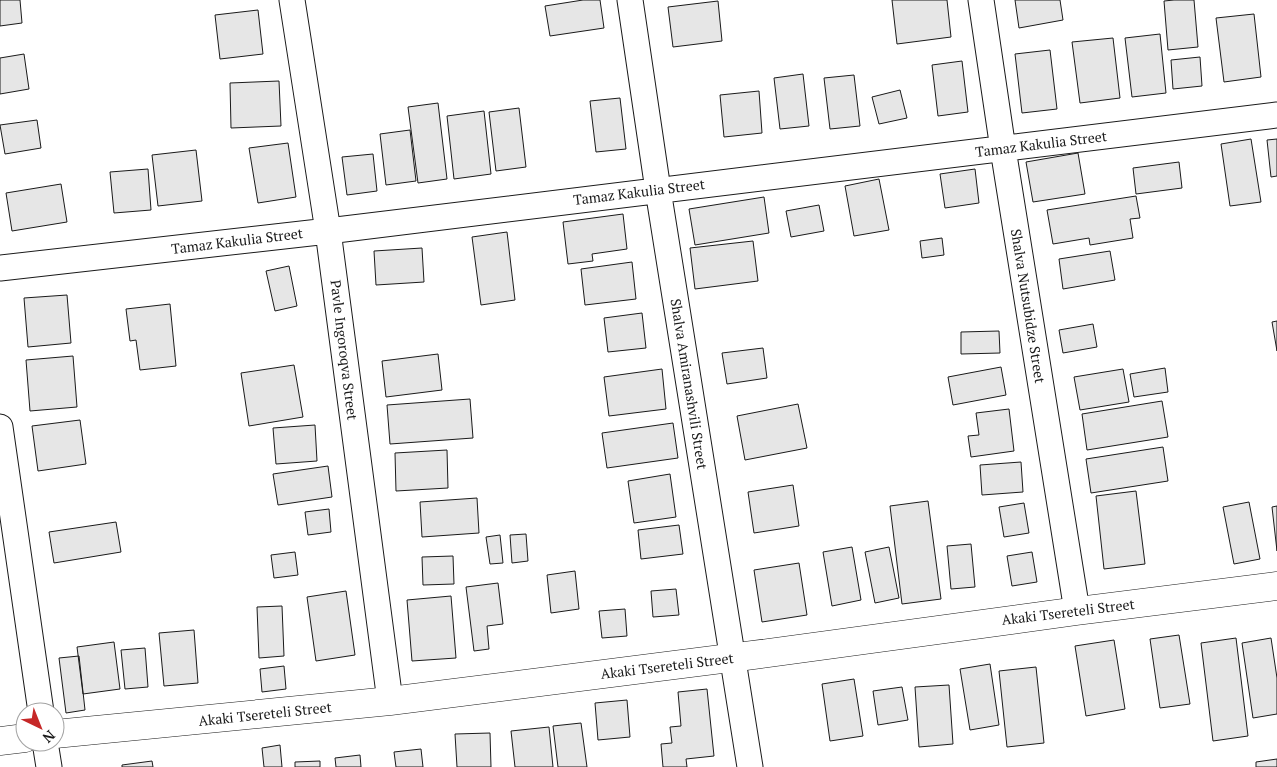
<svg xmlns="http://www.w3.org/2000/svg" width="1277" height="767" font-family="'PT Serif',serif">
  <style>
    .building { fill: #e6e6e6; stroke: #1a1a1a }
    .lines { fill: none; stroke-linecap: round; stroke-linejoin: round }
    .minor-casing { stroke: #1a1a1a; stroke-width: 27 }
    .major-casing { stroke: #1a1a1a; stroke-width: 29 }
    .minor { stroke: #fff; stroke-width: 25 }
    .major { stroke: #fff; stroke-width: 28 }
    .labels { text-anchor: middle; stroke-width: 4; stroke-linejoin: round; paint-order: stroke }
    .street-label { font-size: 14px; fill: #1a1a1a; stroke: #fff }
  </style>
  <rect width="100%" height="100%" fill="#fff"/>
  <path class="building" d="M 0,0 L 20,0 L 22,23 L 0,26 Z
    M 583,0 L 600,0 L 604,28 L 550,36 L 545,6 Z
    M 892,0 L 947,0 L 951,37 L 897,44 Z
    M 1015,0 L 1060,0 L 1063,20 L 1019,28 Z
    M 1174,0 L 1194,0 L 1198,47 L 1168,50 L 1164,1 Z
    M 718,1 L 722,41 L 673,47 L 668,7 Z
    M 258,10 L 263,54 L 220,59 L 215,15 Z
    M 1254,14 L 1261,77 L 1224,82 L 1216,18 Z
    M 1160,34 L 1166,93 L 1132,97 L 1125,38 Z
    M 1113,38 L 1120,98 L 1080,103 L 1072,42 Z
    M 1050,50 L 1057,109 L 1022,113 L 1015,54 Z
    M 24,54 L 29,89 L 0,94 L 0,58 Z
    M 1200,57 L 1202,86 L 1173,89 L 1171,60 Z
    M 962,61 L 968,112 L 938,116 L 932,65 Z
    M 803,74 L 809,126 L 780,129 L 774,78 Z
    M 854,75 L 860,126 L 830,129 L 824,78 Z
    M 279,81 L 281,126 L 231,128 L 230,83 Z
    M 900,90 L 907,118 L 879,124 L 872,97 Z
    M 759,91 L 762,133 L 724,137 L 720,95 Z
    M 620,98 L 626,149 L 596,152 L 590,101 Z
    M 438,103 L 447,179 L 418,183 L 408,107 Z
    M 519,108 L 526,167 L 496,171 L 489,112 Z
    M 484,111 L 491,174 L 454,179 L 447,116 Z
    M 37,120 L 41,148 L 5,154 L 0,125 Z
    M 410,130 L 416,181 L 386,185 L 380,134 Z
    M 1251,139 L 1261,202 L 1230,206 L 1221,144 Z
    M 1277,139 L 1277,176 L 1271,177 L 1267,140 Z
    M 288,143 L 296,197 L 258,203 L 249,148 Z
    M 196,150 L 202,201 L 158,206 L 152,155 Z
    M 1078,153 L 1085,194 L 1033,202 L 1026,162 Z
    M 373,154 L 377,191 L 347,195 L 342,157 Z
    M 1179,162 L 1182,188 L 1136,194 L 1133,168 Z
    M 148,169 L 151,210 L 114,213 L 110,172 Z
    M 975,169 L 979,203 L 945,208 L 940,174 Z
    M 879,179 L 889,230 L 854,236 L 845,186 Z
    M 61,184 L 67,222 L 12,231 L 6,193 Z
    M 1136,196 L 1140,218 L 1130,219 L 1133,238 L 1090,245 L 1089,238 L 1053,244 L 1047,210 Z
    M 764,197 L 769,233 L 695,245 L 689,209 Z
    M 819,205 L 824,231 L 791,237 L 786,211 Z
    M 623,214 L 627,249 L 592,254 L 593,261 L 568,264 L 563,222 Z
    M 507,232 L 515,300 L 481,305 L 472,237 Z
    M 942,238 L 944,255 L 922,258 L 920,241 Z
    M 753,241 L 758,281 L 695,289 L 690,248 Z
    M 422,248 L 424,282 L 376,285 L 374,251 Z
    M 1110,251 L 1115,280 L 1063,289 L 1059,259 Z
    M 632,262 L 636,299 L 585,305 L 581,269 Z
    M 289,266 L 297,306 L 275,311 L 266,271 Z
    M 67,295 L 71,343 L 28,347 L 24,298 Z
    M 170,304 L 176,366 L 140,370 L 136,340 L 130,341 L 126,309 Z
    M 642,313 L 646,348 L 608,352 L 604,318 Z
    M 1277,321 L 1277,351 L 1272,322 Z
    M 1093,324 L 1097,347 L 1063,353 L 1059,330 Z
    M 999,331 L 1000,353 L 961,354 L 961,332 Z
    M 763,348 L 767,378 L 727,384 L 722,353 Z
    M 438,354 L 442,390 L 386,397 L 382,361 Z
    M 73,356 L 77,407 L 30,411 L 26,360 Z
    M 294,365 L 303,417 L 249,426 L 241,373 Z
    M 1001,367 L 1006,395 L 953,405 L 948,377 Z
    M 1165,368 L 1168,392 L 1134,397 L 1130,374 Z
    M 662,369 L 666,409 L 609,416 L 604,377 Z
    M 1123,369 L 1129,402 L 1080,410 L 1074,377 Z
    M 470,399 L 473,438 L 390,444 L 387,405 Z
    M 1162,401 L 1168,437 L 1087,450 L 1082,414 Z
    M 798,404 L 807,448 L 745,460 L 737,416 Z
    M 1009,409 L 1014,451 L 971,457 L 968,436 L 979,435 L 976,413 Z
    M 80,420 L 86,464 L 38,471 L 32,426 Z
    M 673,423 L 678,458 L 607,468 L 602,433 Z
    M 315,425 L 317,461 L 276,464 L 273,428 Z
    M 1163,447 L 1168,481 L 1091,493 L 1086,459 Z
    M 447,450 L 448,488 L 396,491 L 395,453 Z
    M 1021,462 L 1023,492 L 982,495 L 980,465 Z
    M 328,466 L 332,497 L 278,505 L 273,474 Z
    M 670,474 L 676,517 L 634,523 L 628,481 Z
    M 793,485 L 799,526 L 754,533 L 748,492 Z
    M 1136,491 L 1145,564 L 1104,569 L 1096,496 Z
    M 477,498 L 479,533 L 422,537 L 420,502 Z
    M 928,501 L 941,599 L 902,604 L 890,506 Z
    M 1249,502 L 1260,559 L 1234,564 L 1223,507 Z
    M 1024,503 L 1029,533 L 1004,537 L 999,507 Z
    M 1277,506 L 1277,551 L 1272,507 Z
    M 329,509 L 331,532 L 308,535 L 305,512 Z
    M 116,522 L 121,552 L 54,563 L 49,532 Z
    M 679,525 L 683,554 L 641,559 L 638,530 Z
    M 526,534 L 528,561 L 512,563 L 510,535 Z
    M 500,535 L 503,563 L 490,564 L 486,537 Z
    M 971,544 L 975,587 L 951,589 L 947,546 Z
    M 852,547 L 861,600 L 832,606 L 823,552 Z
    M 889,547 L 899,598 L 875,603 L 865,552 Z
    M 295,552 L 298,575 L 274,578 L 271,555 Z
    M 1032,552 L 1037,582 L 1012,586 L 1007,556 Z
    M 453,556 L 454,584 L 423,585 L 422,557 Z
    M 799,563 L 807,615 L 762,622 L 754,570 Z
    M 575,571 L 579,609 L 551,613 L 547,575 Z
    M 498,583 L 503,624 L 487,626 L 489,649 L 474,651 L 466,587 Z
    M 676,589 L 679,615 L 653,617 L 651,591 Z
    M 346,591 L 355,655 L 316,661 L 307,597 Z
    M 451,596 L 456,658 L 412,661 L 407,600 Z
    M 282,606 L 284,656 L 259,658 L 257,607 Z
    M 625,609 L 627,636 L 602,638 L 599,611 Z
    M 194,630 L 198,683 L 164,686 L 159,633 Z
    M 1179,635 L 1190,704 L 1160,708 L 1150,639 Z
    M 1236,638 L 1248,736 L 1213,741 L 1201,643 Z
    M 1271,638 L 1277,678 L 1277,714 L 1253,718 L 1242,643 Z
    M 1114,640 L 1125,709 L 1086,716 L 1075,646 Z
    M 114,642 L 120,689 L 83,694 L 77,647 Z
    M 145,648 L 148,687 L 125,689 L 121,650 Z
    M 79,656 L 85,710 L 66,713 L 59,658 Z
    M 990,664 L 999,725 L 970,730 L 960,669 Z
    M 284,666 L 286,689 L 262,692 L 260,669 Z
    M 1036,667 L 1044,743 L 1007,747 L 999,671 Z
    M 854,679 L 863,736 L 830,741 L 822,684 Z
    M 949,685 L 953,744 L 919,747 L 915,687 Z
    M 902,687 L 908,720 L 878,725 L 873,691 Z
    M 707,689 L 714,756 L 686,759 L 687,767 L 663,767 L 661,744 L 672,743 L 670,727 L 681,726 L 678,692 Z
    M 627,700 L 630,737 L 598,740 L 595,703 Z
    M 581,723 L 587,767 L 558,767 L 553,726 Z
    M 549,727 L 553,767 L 515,767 L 511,731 Z
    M 490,733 L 491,767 L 457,767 L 455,734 Z
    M 280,745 L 282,767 L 264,767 L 262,748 Z
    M 421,749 L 423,767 L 396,767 L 394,752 Z
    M 360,755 L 361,767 L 336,767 L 335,758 Z
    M 1277,759 L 1277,767 L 1256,767 L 1256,762 Z
    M 152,761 L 153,767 L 122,767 L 122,765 Z
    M 320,761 L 320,767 L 295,767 L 295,762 Z"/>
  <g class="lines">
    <g class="minor-casing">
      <path id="minor" d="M 292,0 L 328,231 L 390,701
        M 630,0 L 658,190 L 750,767
        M 981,0 L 1003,149 L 1077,611
        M 0,268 L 328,231 L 1277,115
        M 0,427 L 41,712
        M 45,742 L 49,767"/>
    </g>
    <g class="major-casing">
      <path id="major" d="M 55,734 L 390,701 L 753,655 L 1077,611 L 1277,586
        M 0,741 L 25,738"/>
    </g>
    <use href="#minor" class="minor"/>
    <use href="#major" class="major"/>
  </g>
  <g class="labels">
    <g class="street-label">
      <text transform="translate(1041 144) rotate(-7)" y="5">Tamaz Kakulia Street</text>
      <text transform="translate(639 192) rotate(-7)" y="5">Tamaz Kakulia Street</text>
      <text transform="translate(237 241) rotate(-7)" y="5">Tamaz Kakulia Street</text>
      <text transform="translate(1028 306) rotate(81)" y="5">Shalva Nutsubidze Street</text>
      <text transform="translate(344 350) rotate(83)" y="5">Pavle Ingoroqva Street</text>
      <text transform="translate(689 384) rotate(81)" y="5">Shalva Amiranashvili Street</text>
      <text transform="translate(1068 612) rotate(-7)" y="5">Akaki Tsereteli Street</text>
      <text transform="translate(667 666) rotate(-7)" y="5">Akaki Tsereteli Street</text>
      <text transform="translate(265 714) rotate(-6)" y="5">Akaki Tsereteli Street</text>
    </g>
  </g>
  <g transform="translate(40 727) rotate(137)"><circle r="24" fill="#ffffff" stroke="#a3a3a3"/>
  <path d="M0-4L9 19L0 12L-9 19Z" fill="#c62828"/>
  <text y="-8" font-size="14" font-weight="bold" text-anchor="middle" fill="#1a1a1a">N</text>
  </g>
</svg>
